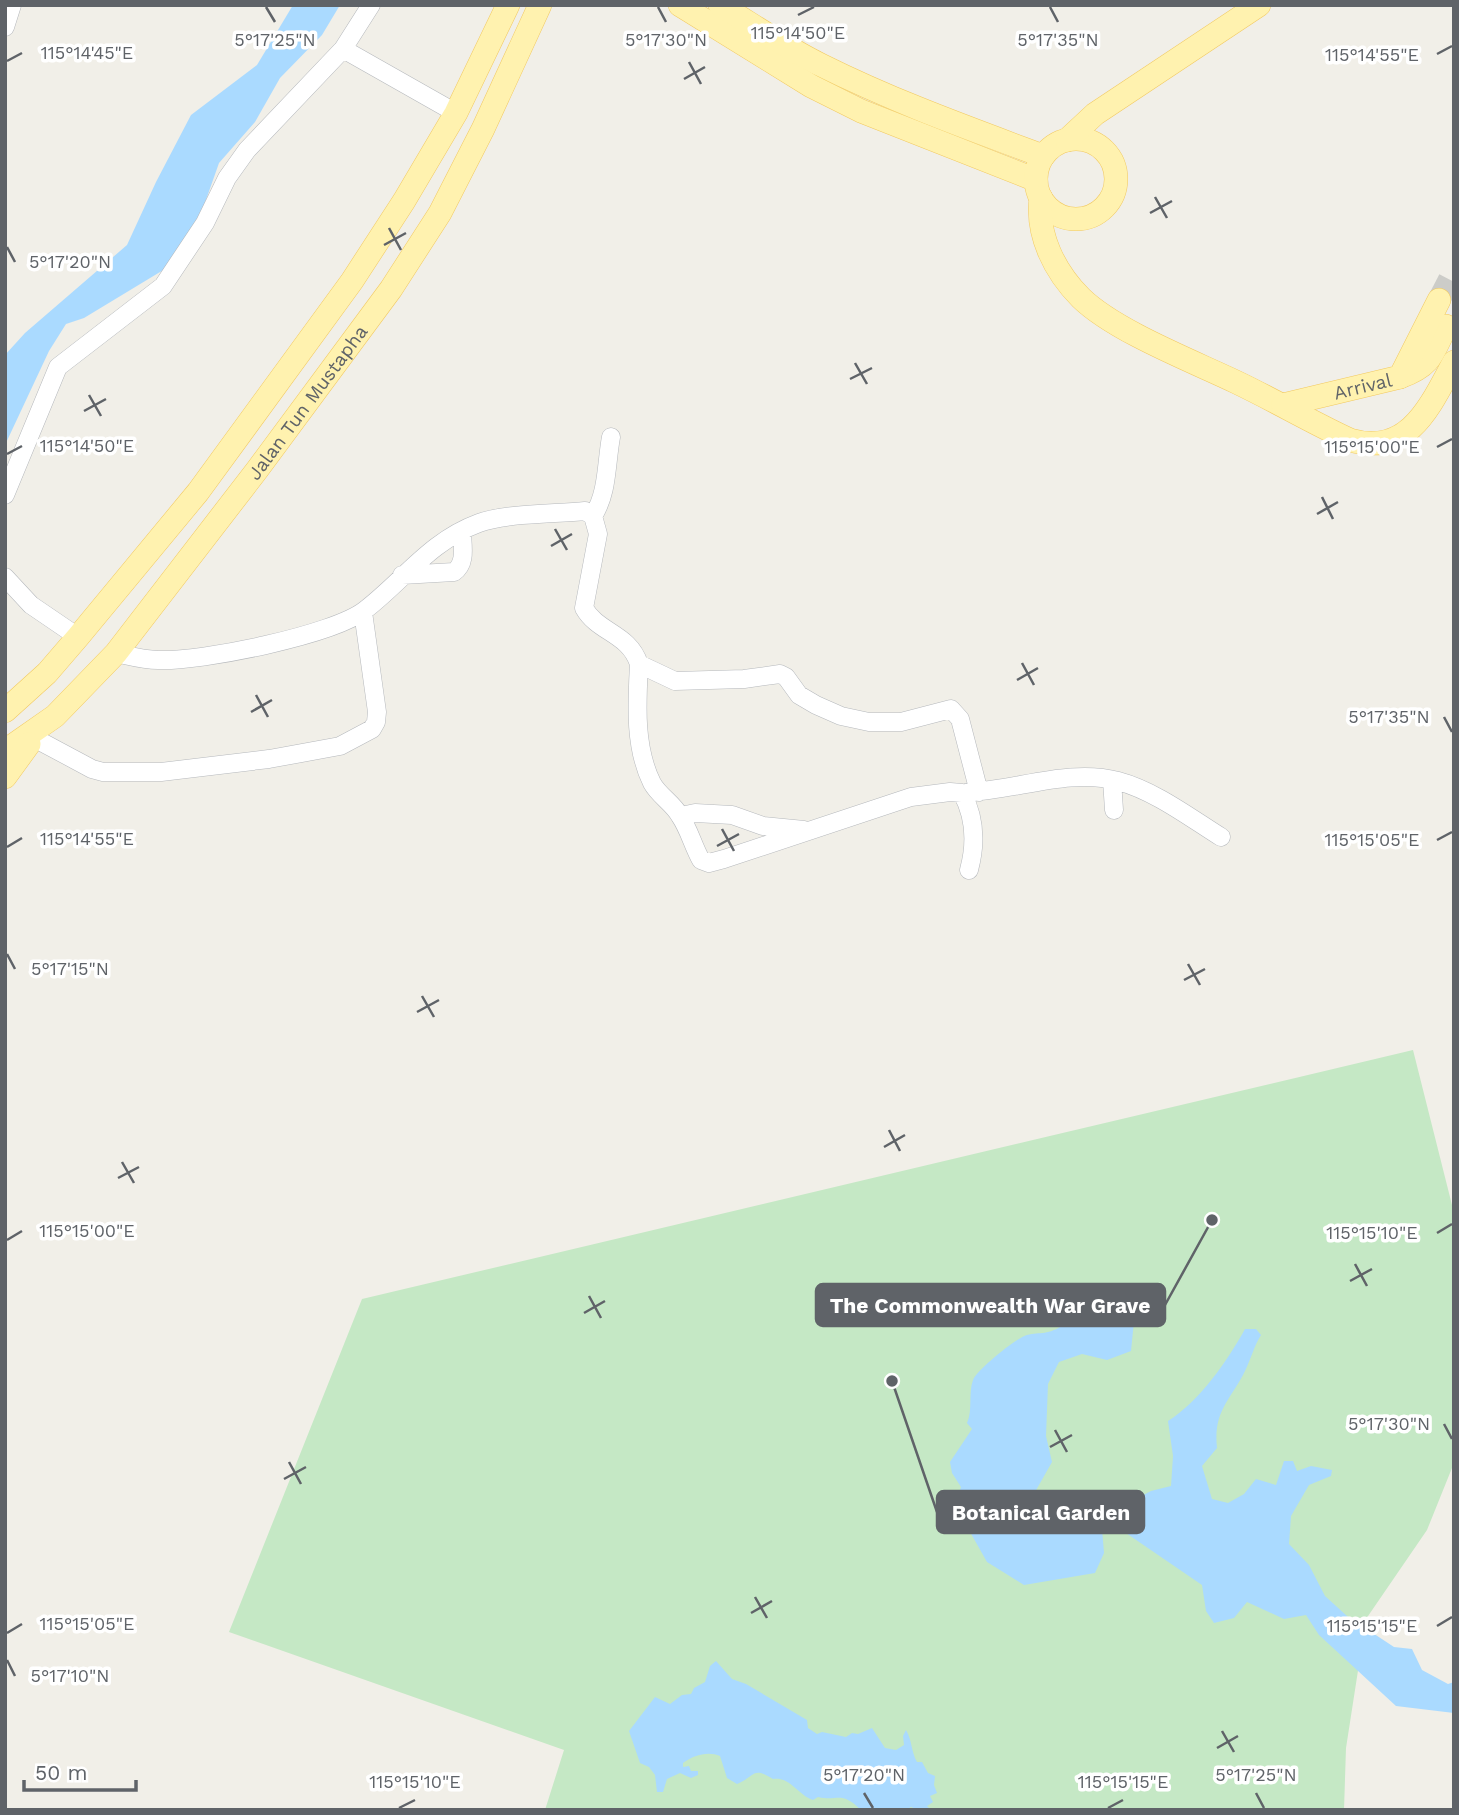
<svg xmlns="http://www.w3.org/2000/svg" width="1459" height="1815" font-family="'Work Sans',sans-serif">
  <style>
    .green { fill: #c5e8c5 }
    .water { fill: #aadaff }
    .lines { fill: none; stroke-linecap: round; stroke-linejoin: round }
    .major-tunnel { stroke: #ccccc8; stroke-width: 23; stroke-dasharray: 23 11; stroke-linecap: butt }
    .minor-casing { stroke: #b5b8bc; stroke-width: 19 }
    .major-casing { stroke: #f2c960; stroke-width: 24 }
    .minor { stroke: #fff; stroke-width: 18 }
    .major { stroke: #fff2af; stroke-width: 23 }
    .ticks { fill: none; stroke: #5f6368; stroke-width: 2.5 }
    .labels { text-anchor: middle; stroke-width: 7; stroke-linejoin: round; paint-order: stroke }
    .street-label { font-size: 19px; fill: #5f6368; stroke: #fff }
    .ticks-label { font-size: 18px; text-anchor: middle; fill: #5f6368; stroke: #fff; stroke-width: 7; stroke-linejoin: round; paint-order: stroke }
    .leader { fill: none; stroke: #5f6368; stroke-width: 2.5 }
    .callout-dot { fill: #5f6368; stroke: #fff; stroke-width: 2.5 }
    .callout { fill: #5f6368; stroke: #5f6368; stroke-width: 2.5 }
    .callout-label { font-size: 21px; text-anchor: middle; font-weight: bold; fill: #fff }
  </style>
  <rect width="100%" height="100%" fill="#f1efe8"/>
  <path class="green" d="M 1413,1050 L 1454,1213 L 1454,1463 L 1427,1530 L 1366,1619 L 1346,1748 L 1344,1810 L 545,1810 L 564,1750 L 229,1632 L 362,1299 Z"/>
  <path class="water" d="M 293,5 L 340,5 L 322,35 L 280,78 L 255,122 L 219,163 L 195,231 L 165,269 L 84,318 L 66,324 L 49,351 L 5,445 L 5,355 L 25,333 L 127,245 L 156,182 L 191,115 L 257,65 Z
    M 1098,1292 L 1119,1295 L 1131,1300 L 1135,1311 L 1131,1351 L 1107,1360 L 1082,1354 L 1059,1362 L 1048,1384 L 1046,1436 L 1052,1462 L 1035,1492 C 1055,1518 1076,1515 1102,1529 L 1104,1553 L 1095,1573 L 1024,1585 L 987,1562 L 965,1523 L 952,1507 L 951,1504 L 956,1501 L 961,1487 L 952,1473 L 950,1462 L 972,1429 L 967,1423 C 973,1410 968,1394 973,1380 C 977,1370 1016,1338 1027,1335 C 1040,1332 1049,1335 1063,1325 C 1077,1316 1083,1300 1098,1292 Z
    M 1245,1329 L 1256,1329 L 1261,1335 C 1254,1346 1251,1359 1245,1371 C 1230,1401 1213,1411 1217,1448 L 1202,1466 L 1212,1499 L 1228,1503 L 1244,1494 L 1256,1479 L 1276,1485 L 1284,1461 L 1293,1461 L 1297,1471 L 1311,1466 L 1332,1470 L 1331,1476 L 1309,1485 L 1291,1516 L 1289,1544 L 1309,1565 L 1325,1596 L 1347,1616 L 1394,1647 L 1412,1649 L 1422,1670 L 1448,1684 L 1454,1682 L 1454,1713 L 1396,1706 L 1319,1635 L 1306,1615 L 1284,1619 L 1247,1602 L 1234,1618 L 1214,1623 L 1206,1611 L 1202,1585 L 1123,1531 L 1130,1502 L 1151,1491 L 1171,1486 L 1173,1456 L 1168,1421 C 1199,1402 1228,1360 1245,1329 Z
    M 716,1661 L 732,1679 L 746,1684 L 807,1720 L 808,1728 L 817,1734 L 822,1732 L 846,1737 L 852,1733 L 858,1734 L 872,1728 L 885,1748 L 896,1750 L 904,1745 L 903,1736 L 906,1730 C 912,1740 911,1751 917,1762 L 922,1762 L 928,1773 L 935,1776 L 934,1785 L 937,1793 L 930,1796 L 933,1802 L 927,1806 L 931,1810 L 916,1809 L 911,1807 L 905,1810 L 861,1810 C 840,1790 839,1802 818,1797 L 813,1800 C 798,1795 790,1776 773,1779 C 752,1766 756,1776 737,1784 L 727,1778 L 720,1756 C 708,1751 694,1755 683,1763 L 683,1767 L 689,1766 L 691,1771 L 698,1771 L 698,1775 L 691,1778 L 680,1773 L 667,1779 L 663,1792 L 657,1792 L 655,1775 L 649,1767 L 640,1763 L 629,1731 L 655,1697 L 670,1704 L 682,1695 L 691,1694 L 694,1688 L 705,1682 L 710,1666 Z"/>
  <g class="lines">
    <path class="major-tunnel" d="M 1439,300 L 1454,271"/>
    <g class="minor-casing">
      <path id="minor" d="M 5,27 L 12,5
        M 343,49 L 456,113
        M 5,495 L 58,367 L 163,286 L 205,223 L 227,178 L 247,150 L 343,49 L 371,5
        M 593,516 C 608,493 606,464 611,437
        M 402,575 L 454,572 C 467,563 462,545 462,531
        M 5,577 L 31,605 L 78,637
        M 116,653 C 130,656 144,660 158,660 C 200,662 333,635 365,610 C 404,580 430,541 479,523 C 506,513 555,514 585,511 L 593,516 L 598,534 L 584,608 C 598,633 629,633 639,664 C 637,703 634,747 652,783 C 659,796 673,803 680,816 C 689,829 693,846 701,860 L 709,863 L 724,859 L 911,797 L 950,792 L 962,793 C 975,817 976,844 969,870
        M 639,664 L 675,681 L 744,679 L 780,674 L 786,677 L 799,695 L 816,705 L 841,716 L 869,722 L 901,722 L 951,709 L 960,719 L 979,792
        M 34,738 L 92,769 L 103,772 L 161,772 L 269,759 L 340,746 L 372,729 L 376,722 L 377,712 L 363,612
        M 1112,780 L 1114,810
        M 969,792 C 1017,790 1070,768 1118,781 C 1155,791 1189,817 1221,837
        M 681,816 L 695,813 L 732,815 L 763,826 L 804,830"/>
    </g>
    <g class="major-casing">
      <g id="major">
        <path d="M 680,5 L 811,86 L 861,111 L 1036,180"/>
        <path d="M 720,5 C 753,25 786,48 821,65 C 893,101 968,128 1043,156"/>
        <circle cx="1076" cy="179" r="40"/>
        <path d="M 1067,140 L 1095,114 L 1259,5"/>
        <path d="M 1041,198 C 1036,235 1055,272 1081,298 C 1115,331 1192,361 1236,382 C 1274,400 1311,422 1350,440 C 1409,457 1430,406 1454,362"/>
        <path d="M 1400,377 C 1431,366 1432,355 1446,326"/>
        <path id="s1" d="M 1283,405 L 1400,377 L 1439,300"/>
        <path d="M 5,711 L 47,673 L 78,637 L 198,492 L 352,281 L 404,201 L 456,113 L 508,5"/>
        <path id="s2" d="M 5,751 L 55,716 L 116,653 L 257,470 L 391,289 L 440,213 L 483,129 L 540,5"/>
        <path d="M 5,777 L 29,744"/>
      </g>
    </g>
    <use href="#minor" class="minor"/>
    <use href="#major" class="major"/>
  </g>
  <path class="ticks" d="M 266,7 L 275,22M 658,7 L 666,22M 1050,7 L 1058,22M 798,15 L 814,7M 1437,54 L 1452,46M 7,61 L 22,53M 689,62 L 701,84M 684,79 L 705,67M 1155,197 L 1167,218M 1150,213 L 1172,201M 389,228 L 401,250M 384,245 L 406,233M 7,247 L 15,262M 855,363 L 867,384M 850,379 L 872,368M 89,395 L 101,416M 84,411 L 106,399M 1437,447 L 1452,439M 7,454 L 22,446M 1322,497 L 1333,519M 1317,514 L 1338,502M 555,529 L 567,550M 551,546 L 572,534M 1022,663 L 1034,685M 1017,680 L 1038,668M 256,695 L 268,717M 251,712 L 272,700M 1444,717 L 1452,732M 722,829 L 734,851M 1437,840 L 1452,832M 717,846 L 739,834M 7,847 L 22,838M 7,954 L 15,969M 1188,964 L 1200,985M 1184,980 L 1205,969M 422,996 L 434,1017M 417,1012 L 439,1000M 889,1130 L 900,1151M 884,1147 L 905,1135M 122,1162 L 134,1183M 118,1178 L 139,1167M 1437,1233 L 1452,1224M 7,1240 L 22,1231M 1355,1264 L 1367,1286M 1350,1281 L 1372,1269M 589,1296 L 601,1318M 584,1313 L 605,1301M 1444,1424 L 1452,1439M 1055,1430 L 1067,1452M 1050,1447 L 1072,1435M 289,1462 L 301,1484M 284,1479 L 306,1467M 755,1597 L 767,1618M 751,1613 L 772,1601M 1437,1626 L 1452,1617M 7,1633 L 22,1624M 7,1660 L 15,1676M 1222,1731 L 1234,1752M 1217,1748 L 1238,1736M 864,1793 L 873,1808M 1256,1793 L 1264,1808M 399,1808 L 415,1800M 1108,1808 L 1123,1800"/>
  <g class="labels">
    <g class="street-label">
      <text dy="7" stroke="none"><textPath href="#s1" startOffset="82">Arrival</textPath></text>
      <text dy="7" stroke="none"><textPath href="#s2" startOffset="464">Jalan Tun Mustapha</textPath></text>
    </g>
  </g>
  <g class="ticks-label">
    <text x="798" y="39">115°14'50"E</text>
    <text x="275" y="46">5°17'25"N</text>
    <text x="666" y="46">5°17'30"N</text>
    <text x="1058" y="46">5°17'35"N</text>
    <text x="87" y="59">115°14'45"E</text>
    <text x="1372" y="61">115°14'55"E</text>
    <text x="70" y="268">5°17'20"N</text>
    <text x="87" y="452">115°14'50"E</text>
    <text x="1372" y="453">115°15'00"E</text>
    <text x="1389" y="723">5°17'35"N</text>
    <text x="87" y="845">115°14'55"E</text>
    <text x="1372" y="846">115°15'05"E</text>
    <text x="70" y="975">5°17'15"N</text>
    <text x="87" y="1237">115°15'00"E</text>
    <text x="1372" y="1239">115°15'10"E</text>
    <text x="1389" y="1430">5°17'30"N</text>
    <text x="87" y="1630">115°15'05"E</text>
    <text x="1372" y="1632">115°15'15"E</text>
    <text x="70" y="1682">5°17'10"N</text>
    <text x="864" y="1781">5°17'20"N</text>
    <text x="1256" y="1781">5°17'25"N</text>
    <text x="415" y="1788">115°15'10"E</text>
    <text x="1123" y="1788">115°15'15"E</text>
  </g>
  <path class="leader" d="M1212 1220L1165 1305M892 1381L937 1512"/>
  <g class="callout-dot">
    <circle cx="1212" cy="1220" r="7"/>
    <circle cx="892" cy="1381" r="7"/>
  </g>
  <g class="callout">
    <rect x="816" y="1284" width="349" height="42" rx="7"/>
    <rect x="937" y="1491" width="207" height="42" rx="7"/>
  </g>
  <g class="callout-label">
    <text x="990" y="1313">The Commonwealth War Grave</text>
    <text x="1041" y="1520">Botanical Garden</text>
  </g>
  <rect width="1459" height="1815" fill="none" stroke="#5f6368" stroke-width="14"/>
  <path d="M24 1780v10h112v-10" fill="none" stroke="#5f6368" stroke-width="3.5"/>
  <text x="35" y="1780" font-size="21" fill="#5f6368" stroke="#ffffff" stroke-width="5" paint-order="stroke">50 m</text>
</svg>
